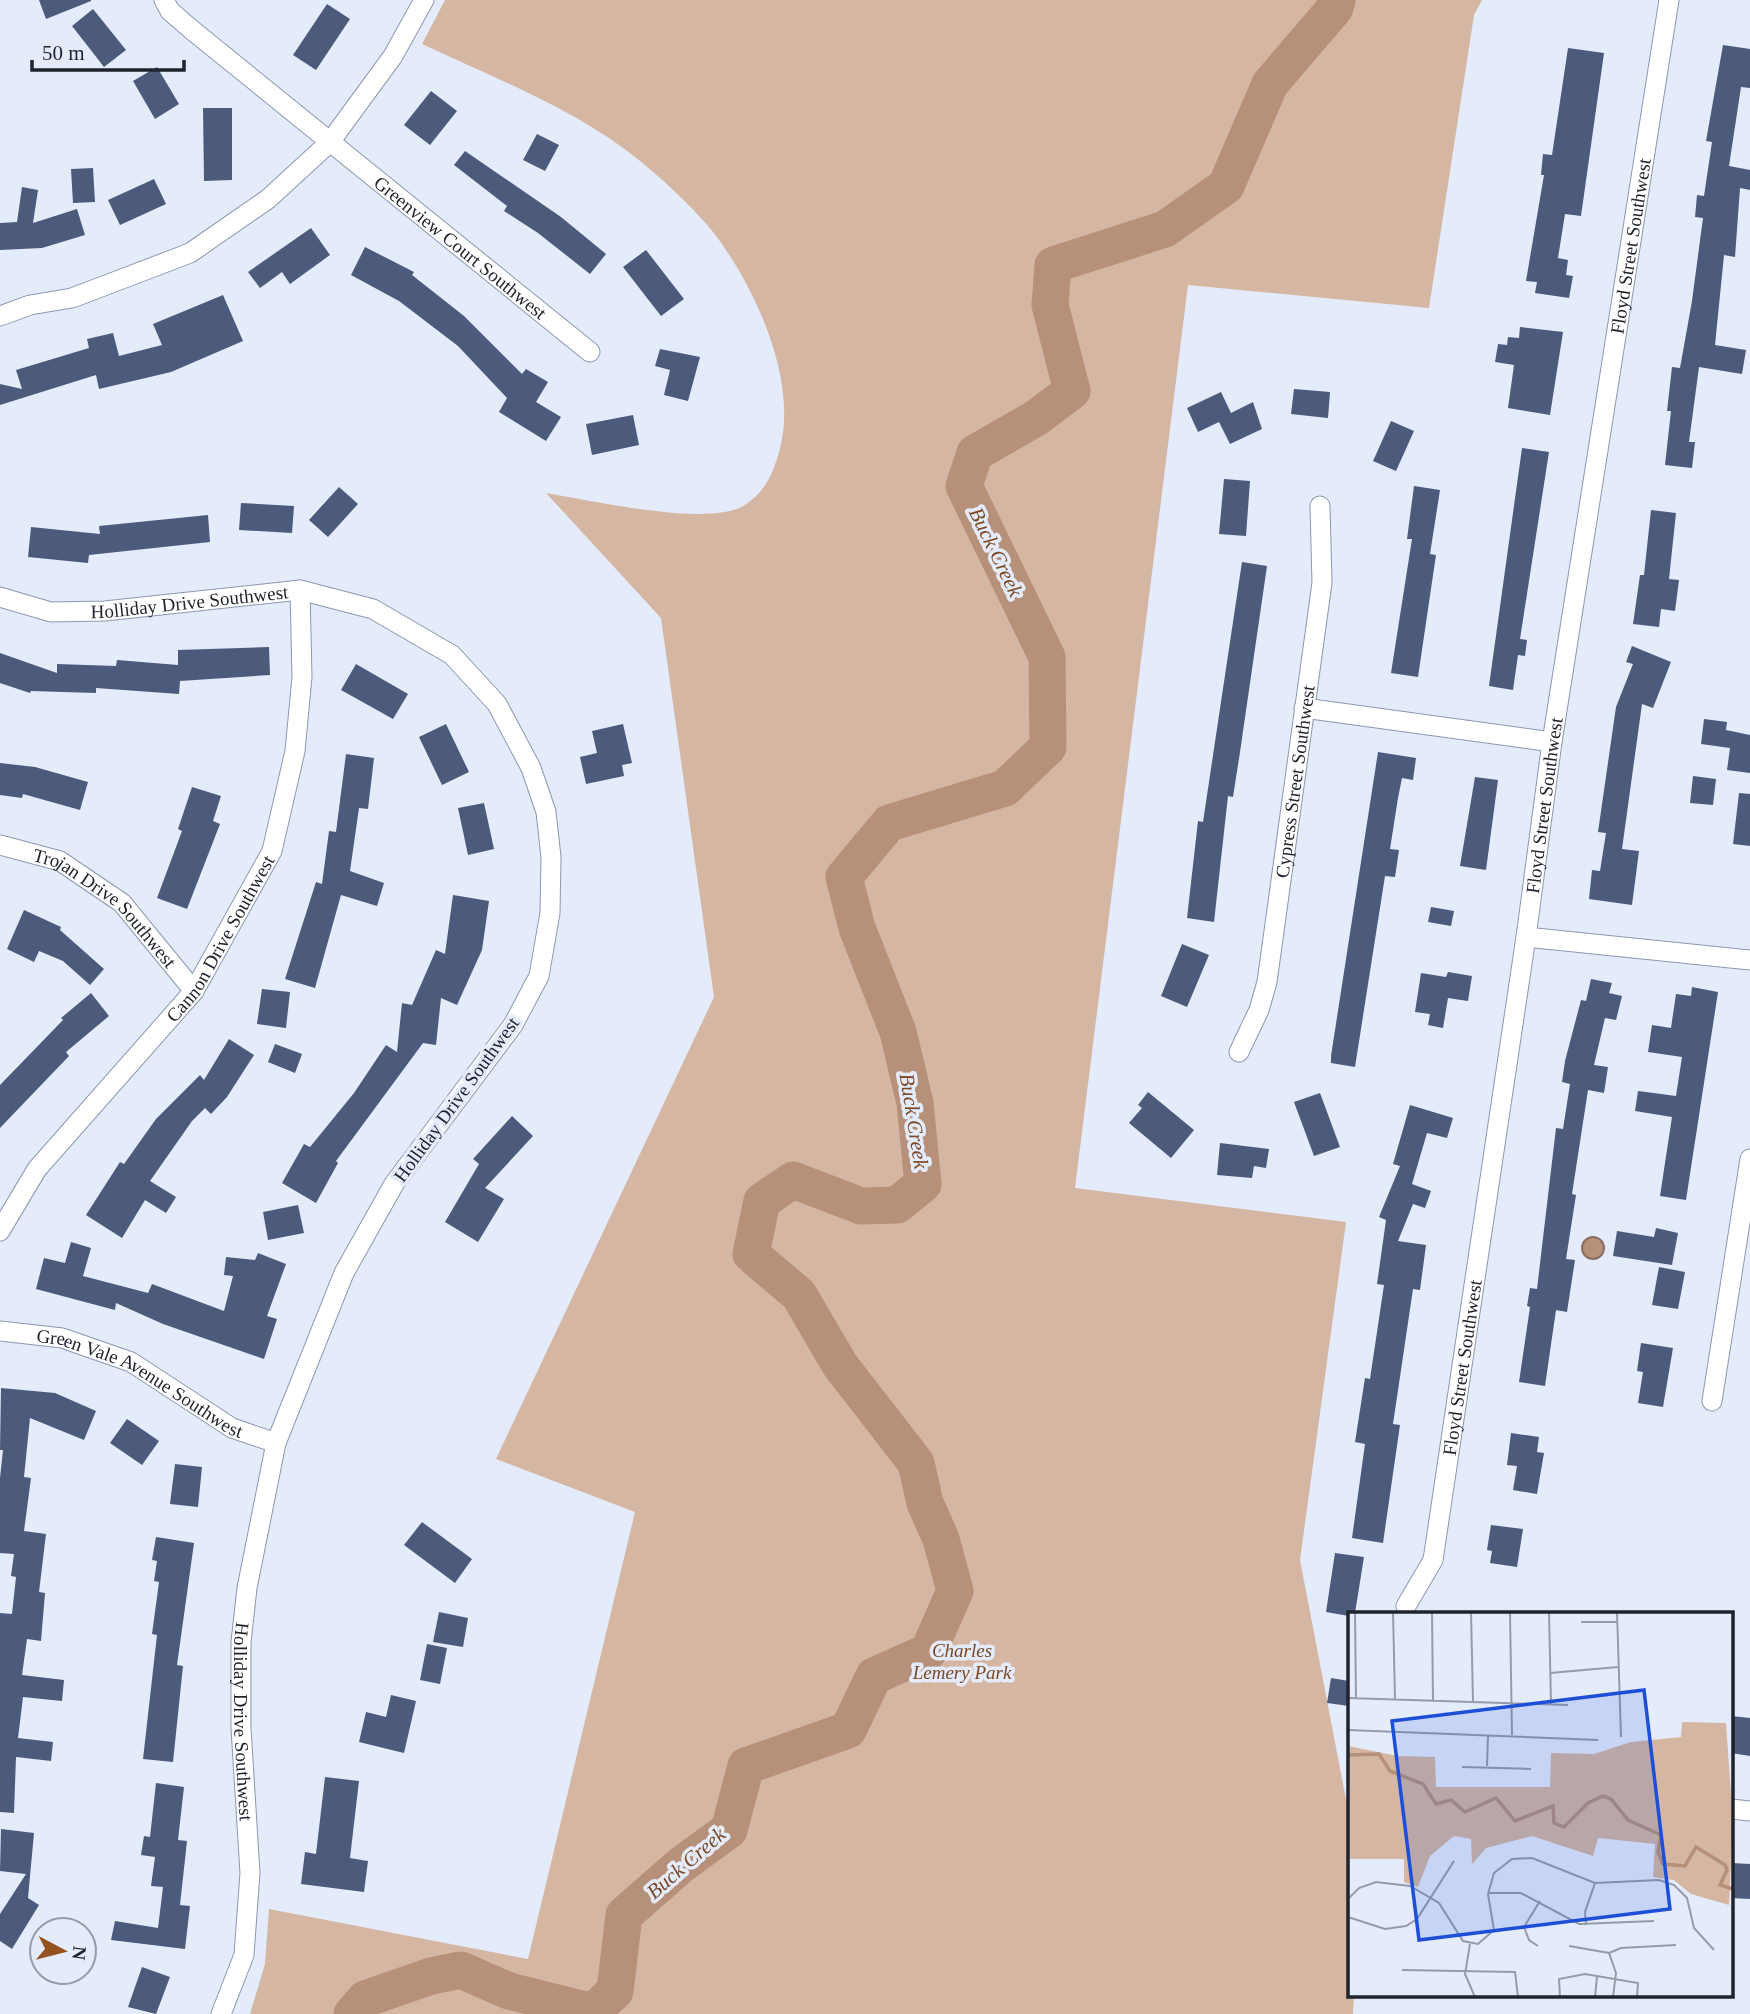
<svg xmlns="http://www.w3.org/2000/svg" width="1750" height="2014" font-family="Georgia,serif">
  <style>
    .green { fill: #d5b6a2 }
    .water { fill: #b69078; stroke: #896f62; stroke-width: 2 }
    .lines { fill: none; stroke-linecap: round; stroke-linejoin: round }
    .river { stroke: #b69078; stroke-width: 37 }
    .building { fill: #4c5b7c }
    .street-casing { stroke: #8c98b0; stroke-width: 21 }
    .street { stroke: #fff; stroke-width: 19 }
    .labels { text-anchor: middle; stroke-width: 7; stroke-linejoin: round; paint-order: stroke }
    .street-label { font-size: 19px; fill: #1f232d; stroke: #e4ebfb }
    .park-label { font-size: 19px; font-style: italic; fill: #7b4723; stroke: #e4ebfb }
    .water-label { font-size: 21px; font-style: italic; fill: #7d4925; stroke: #e4ebfb }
    .inset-river { fill: none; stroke: #b69078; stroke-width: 3.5 }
    .inset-road { fill: none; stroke: #959ba9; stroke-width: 2 }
    .view { fill: #1d4ed8; fill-opacity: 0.15; stroke: #1d4ed8; stroke-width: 3.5 }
    .inset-edge { fill: none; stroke: #1f232d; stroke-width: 3.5 }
  </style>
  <rect width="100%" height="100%" fill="#e4ebfb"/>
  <path class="green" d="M 445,0 L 1482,0 L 1474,15 L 1429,308 L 1188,285 L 1075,1188 L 1346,1222 L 1300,1560 L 1349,1815 L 1349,1995 L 1354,1995 L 1353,2014 L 250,2014 L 265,1964 L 269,1909 L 528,1959 L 635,1512 L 496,1459 L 714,997 L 661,618 L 546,493 C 590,500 709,528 745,505 C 766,491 774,472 780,448 C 798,380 755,286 713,232 C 696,211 673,189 653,172 C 587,113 500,81 422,44 Z"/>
  <path class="water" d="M1582 1248a11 11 0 1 1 22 0a11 11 0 1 1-22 0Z"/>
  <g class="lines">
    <path class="river" d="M 352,2014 L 365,1999 L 431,1976 L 461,1970 L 509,1991 L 593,2012 L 615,1991 L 624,1915 L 681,1865 L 729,1830 L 746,1766 L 848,1730 L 874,1676 L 928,1652 L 955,1591 L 941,1539 L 925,1503 L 916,1463 L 840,1365 L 799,1295 L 751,1254 L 762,1201 L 793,1180 L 861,1206 L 897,1205 L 923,1184 L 915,1103 L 898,1032 L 857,928 L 844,877 L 889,823 L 1005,788 L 1048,747 L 1047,657 L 964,486 L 975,453 L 1036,418 L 1072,391 L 1050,305 L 1053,265 L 1165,229 L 1226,186 L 1270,84 L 1335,8 L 1337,0"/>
  </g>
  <path class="building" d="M 39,0 L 91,0 L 91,1 L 46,19 Z
    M 327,4 L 350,19 L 316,70 L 293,55 Z
    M 93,9 L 126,50 L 104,67 L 72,26 Z
    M 1723,45 L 1750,49 L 1750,88 L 1741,87 L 1729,166 L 1750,170 L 1750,190 L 1740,188 L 1735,257 L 1724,255 L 1715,345 L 1746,350 L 1742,374 L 1699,367 L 1689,442 L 1695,442 L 1692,468 L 1665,465 L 1671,411 L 1667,411 L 1672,367 L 1680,368 L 1692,301 L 1703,218 L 1695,217 L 1697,195 L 1704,196 L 1712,142 L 1706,141 Z
    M 1568,48 L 1604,53 L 1581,216 L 1565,214 L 1558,258 L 1568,260 L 1566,275 L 1573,276 L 1569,298 L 1535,293 L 1537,282 L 1526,281 L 1544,175 L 1541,175 L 1543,154 L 1552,155 Z
    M 157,67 L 179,104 L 155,119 L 133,81 Z
    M 431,91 L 457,111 L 430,145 L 404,125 Z
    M 203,108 L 232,108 L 232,180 L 204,181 Z
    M 537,134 L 559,145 L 545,171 L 523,160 Z
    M 465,151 L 561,217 L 606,254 L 590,274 L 538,233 L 504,211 L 507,206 L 454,165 Z
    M 93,168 L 95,202 L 73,203 L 71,169 Z
    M 154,179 L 166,204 L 120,225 L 108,200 Z
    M 22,187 L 38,190 L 33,223 L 77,209 L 85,235 L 42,248 L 0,250 L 0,223 L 17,222 Z
    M 311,228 L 330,255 L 290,284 L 282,272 L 260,288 L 248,272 Z
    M 365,247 L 414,272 L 412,275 L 464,316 L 522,374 L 526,369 L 548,382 L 536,402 L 561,417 L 546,441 L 499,412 L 507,398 L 458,346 L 399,301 L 351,275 Z
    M 646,250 L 684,299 L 661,316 L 623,267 Z
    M 223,295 L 243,341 L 171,372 L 99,389 L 96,375 L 0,405 L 0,384 L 22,389 L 16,370 L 89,348 L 87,339 L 113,333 L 119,356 L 162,345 L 153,324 Z
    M 1520,327 L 1563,332 L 1550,415 L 1508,408 L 1514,365 L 1495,362 L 1498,344 L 1507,345 L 1508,337 L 1519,338 Z
    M 660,349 L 700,357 L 688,401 L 664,395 L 670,370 L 655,366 Z
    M 1294,389 L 1330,392 L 1328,418 L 1291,414 Z
    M 1221,392 L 1231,413 L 1253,402 L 1262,429 L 1230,444 L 1219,422 L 1198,432 L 1187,408 Z
    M 633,415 L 639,445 L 592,455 L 586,424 Z
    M 1391,421 L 1414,431 L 1396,471 L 1373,461 Z
    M 1522,448 L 1549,452 L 1520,639 L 1527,640 L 1525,656 L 1518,655 L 1513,690 L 1489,686 Z
    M 1224,479 L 1250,481 L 1246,536 L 1219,534 Z
    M 1414,486 L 1440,490 L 1430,554 L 1436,555 L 1418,677 L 1391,673 L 1412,539 L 1407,539 Z
    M 339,487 L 358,504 L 328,537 L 309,520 Z
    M 241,503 L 294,506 L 292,533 L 239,530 Z
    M 1651,510 L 1676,513 L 1669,579 L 1679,580 L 1675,611 L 1661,609 L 1659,627 L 1633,624 L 1640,575 L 1644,575 Z
    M 208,515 L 210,542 L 89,555 L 88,563 L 28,557 L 31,527 L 100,534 L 99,526 Z
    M 1242,562 L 1267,566 L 1240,752 L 1233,797 L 1228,796 L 1214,922 L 1187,918 L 1198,821 L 1203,822 Z
    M 1632,646 L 1671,662 L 1653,708 L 1642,704 L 1622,849 L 1639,851 L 1632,905 L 1589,899 L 1592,870 L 1600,871 L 1606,833 L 1598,832 L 1616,707 L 1633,664 L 1626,662 Z
    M 269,647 L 270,675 L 180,681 L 179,694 L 96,688 L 96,693 L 31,691 L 30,693 L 0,683 L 0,653 L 57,673 L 57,664 L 116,666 L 117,660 L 178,665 L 178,650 Z
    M 356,664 L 408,694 L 393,719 L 341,690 Z
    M 1704,719 L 1727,722 L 1726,730 L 1750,735 L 1750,773 L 1727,770 L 1730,748 L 1701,744 Z
    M 446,724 L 469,772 L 442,785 L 419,737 Z
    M 623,724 L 632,763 L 622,765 L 624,776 L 586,784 L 580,757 L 597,753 L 592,731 Z
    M 1378,752 L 1416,758 L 1413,780 L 1402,778 L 1398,798 L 1390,849 L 1399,850 L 1395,877 L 1385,876 L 1355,1067 L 1331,1063 L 1331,1056 Z
    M 346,754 L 374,758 L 368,809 L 359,808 L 350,871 L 384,883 L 377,906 L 341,895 L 315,988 L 285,979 L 316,882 L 322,884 L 329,831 L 336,832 Z
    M 0,763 L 35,767 L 88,782 L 80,810 L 23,794 L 22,798 L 0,795 Z
    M 1693,776 L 1716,779 L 1713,805 L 1690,803 Z
    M 1475,777 L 1498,780 L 1486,870 L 1460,866 Z
    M 192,787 L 221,796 L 213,821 L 220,824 L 187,909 L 157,898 L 182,831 L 178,829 Z
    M 1739,793 L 1750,794 L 1750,846 L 1733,844 Z
    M 484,803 L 494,849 L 468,855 L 458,808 Z
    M 453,895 L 489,901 L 482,950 L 457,1005 L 441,998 L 436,1045 L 423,1043 L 336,1161 L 338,1163 L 316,1203 L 282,1183 L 304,1144 L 310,1147 L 354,1093 L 386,1045 L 397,1052 L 402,1003 L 412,1005 L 436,950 L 445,954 Z
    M 1431,907 L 1454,911 L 1451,926 L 1428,922 Z
    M 24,910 L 61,927 L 60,930 L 104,969 L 90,985 L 63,961 L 39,951 L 34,962 L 7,949 Z
    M 1182,944 L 1209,955 L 1187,1007 L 1161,996 Z
    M 1448,972 L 1472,976 L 1468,1001 L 1448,998 L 1443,1028 L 1428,1025 L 1430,1014 L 1415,1012 L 1421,973 L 1446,977 Z
    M 1591,979 L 1612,983 L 1609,993 L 1622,996 L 1616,1020 L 1605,1018 L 1594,1065 L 1608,1067 L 1604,1093 L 1588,1090 L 1572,1194 L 1576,1195 L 1566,1259 L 1575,1260 L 1567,1312 L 1556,1310 L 1545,1386 L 1519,1382 L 1530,1307 L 1527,1306 L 1530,1288 L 1537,1289 L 1556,1128 L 1563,1129 L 1570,1084 L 1562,1082 L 1565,1061 L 1581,1000 L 1586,1001 Z
    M 1692,987 L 1718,992 L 1686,1200 L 1660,1196 L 1672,1117 L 1635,1111 L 1638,1091 L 1676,1096 L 1682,1057 L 1648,1052 L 1652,1025 L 1671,1028 L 1676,994 L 1691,996 Z
    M 262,989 L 290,992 L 286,1028 L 257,1024 Z
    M 91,993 L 109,1016 L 66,1052 L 69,1056 L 0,1128 L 0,1085 L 63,1020 L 61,1018 Z
    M 229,1039 L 254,1055 L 227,1097 L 211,1114 L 205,1108 L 192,1121 L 150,1181 L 176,1197 L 166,1213 L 145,1200 L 122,1238 L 86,1215 L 120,1162 L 124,1164 L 156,1119 L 200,1075 L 204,1080 Z
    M 275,1044 L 302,1054 L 295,1073 L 268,1062 Z
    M 1148,1092 L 1194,1130 L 1171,1158 L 1129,1123 L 1142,1108 L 1138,1105 Z
    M 1320,1093 L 1340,1147 L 1314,1156 L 1294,1102 Z
    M 1410,1105 L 1453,1118 L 1447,1138 L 1427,1133 L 1412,1184 L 1431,1191 L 1425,1208 L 1413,1204 L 1398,1241 L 1426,1245 L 1420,1290 L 1413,1289 L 1393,1424 L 1400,1425 L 1383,1543 L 1352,1538 L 1365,1444 L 1355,1442 L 1365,1378 L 1370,1379 L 1384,1285 L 1377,1284 L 1386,1220 L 1379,1217 L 1400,1166 L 1393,1164 Z
    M 512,1116 L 533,1136 L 485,1188 L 504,1199 L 478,1242 L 445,1222 L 479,1164 L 473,1159 Z
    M 1220,1143 L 1269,1149 L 1266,1168 L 1254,1166 L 1252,1178 L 1217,1175 Z
    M 298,1205 L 304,1233 L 268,1240 L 263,1212 Z
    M 1656,1228 L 1678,1233 L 1672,1265 L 1613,1256 L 1617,1231 L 1654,1237 Z
    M 71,1242 L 91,1248 L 83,1276 L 148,1293 L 152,1284 L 224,1311 L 233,1276 L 224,1275 L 226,1257 L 255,1260 L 258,1253 L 286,1264 L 267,1316 L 277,1319 L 264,1359 L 163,1324 L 116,1303 L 115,1310 L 36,1289 L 44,1258 L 65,1263 Z
    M 1659,1267 L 1685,1272 L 1678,1309 L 1652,1305 Z
    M 1641,1343 L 1673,1348 L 1663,1407 L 1638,1403 L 1643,1372 L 1637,1371 Z
    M 1,1388 L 55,1393 L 96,1411 L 84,1440 L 30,1418 L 24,1477 L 31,1478 L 24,1531 L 46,1534 L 39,1592 L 45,1593 L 41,1641 L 27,1639 L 22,1675 L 64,1680 L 62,1701 L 23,1697 L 18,1738 L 53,1742 L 51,1761 L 16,1757 L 14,1813 L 0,1812 L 0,1613 L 12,1614 L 16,1577 L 11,1576 L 14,1554 L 0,1553 L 0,1478 L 3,1450 L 0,1450 Z
    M 127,1419 L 159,1441 L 142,1465 L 110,1443 Z
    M 1511,1433 L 1539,1437 L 1537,1452 L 1544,1453 L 1537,1494 L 1513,1490 L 1517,1466 L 1507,1465 Z
    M 175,1464 L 202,1467 L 198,1507 L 170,1504 Z
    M 422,1522 L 472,1559 L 455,1583 L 404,1545 Z
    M 1491,1525 L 1523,1529 L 1517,1567 L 1490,1563 L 1492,1551 L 1487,1550 Z
    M 156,1537 L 194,1543 L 177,1665 L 183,1666 L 173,1762 L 143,1759 L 157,1635 L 152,1634 L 159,1582 L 154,1581 L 157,1561 L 152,1560 Z
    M 1335,1553 L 1364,1557 L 1355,1613 L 1349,1616 L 1326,1612 Z
    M 439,1612 L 468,1618 L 463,1647 L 433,1642 Z
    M 427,1644 L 447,1648 L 440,1684 L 420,1680 Z
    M 1331,1678 L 1349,1681 L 1349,1706 L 1327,1703 Z
    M 391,1695 L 416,1701 L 404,1753 L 359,1742 L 366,1712 L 386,1717 Z
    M 1731,1716 L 1750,1718 L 1750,1756 L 1731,1753 Z
    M 325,1777 L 359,1781 L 350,1858 L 368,1861 L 364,1892 L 301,1884 L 305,1852 L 316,1854 Z
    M 156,1783 L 184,1787 L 178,1840 L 187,1841 L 180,1905 L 190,1906 L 185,1949 L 111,1940 L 115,1921 L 158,1928 L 163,1887 L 151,1886 L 155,1857 L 141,1855 L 144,1836 L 150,1837 Z
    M 1,1829 L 34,1833 L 28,1898 L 39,1905 L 12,1949 L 0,1941 L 0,1914 L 26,1874 L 0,1871 Z
    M 1731,1863 L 1750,1864 L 1750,1899 L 1731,1898 Z
    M 142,1967 L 170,1977 L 156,2014 L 128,2007 Z"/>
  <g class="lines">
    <g class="street-casing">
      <g id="street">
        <path id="s1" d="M 164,0 L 170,11 L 192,30 L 590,352"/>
        <path d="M 0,316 L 30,305 L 72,298 L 190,253 L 268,199 L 330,142 L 393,56 L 424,0"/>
        <path id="s2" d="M 0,597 L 51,612 L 105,611 L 300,590 L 373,609 L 452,655 L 497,704 L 531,768 L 546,812 L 551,857 L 550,913 L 539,976 L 513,1025 L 394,1184 L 344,1273 L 276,1443 L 247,1588 L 241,1642 L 241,1728 L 250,1873 L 244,1955 L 221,2014"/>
        <path d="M 1304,708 L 1552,742"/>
        <path id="s3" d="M 0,845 L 60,861 L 122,903 L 194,991"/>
        <path d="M 1526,937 L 1750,960"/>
        <path id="s4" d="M 1239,1052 L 1259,1010 L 1267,982 L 1322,583 L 1320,506"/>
        <path id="s5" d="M 0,1231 L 37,1169 L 194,991 L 272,851 L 295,751 L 302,677 L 300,590"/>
        <path id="s6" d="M 0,1331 L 62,1338 L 131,1362 L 232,1428 L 276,1443"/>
        <path d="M 1712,1401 L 1750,1159"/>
        <path id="s7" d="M 1406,1606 L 1433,1560 L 1526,937 L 1552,742 L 1669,0"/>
        <path d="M 1731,1809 L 1750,1811"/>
      </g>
    </g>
    <use href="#street" class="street"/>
  </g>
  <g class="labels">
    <g class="street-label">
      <text dy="7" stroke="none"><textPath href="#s7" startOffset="1382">Floyd Street Southwest</textPath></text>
      <text dy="7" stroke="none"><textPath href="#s1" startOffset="387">Greenview Court Southwest</textPath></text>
      <text dy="7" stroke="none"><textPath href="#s2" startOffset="192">Holliday Drive Southwest</textPath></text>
      <text dy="7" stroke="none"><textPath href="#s4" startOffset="278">Cypress Street Southwest</textPath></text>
      <text dy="7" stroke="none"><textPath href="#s7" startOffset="816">Floyd Street Southwest</textPath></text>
      <text dy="7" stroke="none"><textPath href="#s3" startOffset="126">Trojan Drive Southwest</textPath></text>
      <text dy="7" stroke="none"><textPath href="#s5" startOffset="368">Cannon Drive Southwest</textPath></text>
      <text transform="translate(456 1099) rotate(-54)" y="7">Holliday Drive Southwest</text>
      <text dy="7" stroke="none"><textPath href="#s7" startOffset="248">Floyd Street Southwest</textPath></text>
      <text dy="7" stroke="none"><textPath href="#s6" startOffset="152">Green Vale Avenue Southwest</textPath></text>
      <text dy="7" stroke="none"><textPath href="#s2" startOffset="1642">Holliday Drive Southwest</textPath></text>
    </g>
    <g class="park-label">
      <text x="962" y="1657">Charles<tspan x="962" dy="22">Lemery Park</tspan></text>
    </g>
    <g class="water-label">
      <text transform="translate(996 552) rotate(64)" y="7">Buck Creek</text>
      <text transform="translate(914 1121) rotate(81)" y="7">Buck Creek</text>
      <text transform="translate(686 1863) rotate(-41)" y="7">Buck Creek</text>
    </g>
  </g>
  <g transform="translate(1348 1612)">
    <rect width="385" height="385" fill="#e4ebfb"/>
    <path d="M 334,110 L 378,111 L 385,211 L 381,293 L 343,282 L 326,268 L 305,265 L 307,232 L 250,226 L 245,244 L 184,224 L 138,236 L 124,252 L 123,227 L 106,224 L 82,244 L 70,275 L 56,270 L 56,247 L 0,247 L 0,134 L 50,144 L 87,145 L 88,175 L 202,175 L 203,141 L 246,142 L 283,130 L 333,125 Z" fill="#d5b6a2"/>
    <path class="inset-river" d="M 0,143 L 31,142 L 42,159 L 75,172 L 88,192 L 103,188 L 117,200 L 148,186 L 167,209 L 205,194 L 206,211 L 216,215 L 240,191 L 255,184 L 263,187 L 280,208 L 313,223 L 310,240 L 315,252 L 337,254 L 348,235 L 377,253 L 379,258 L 372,273 L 385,277"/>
    <path class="inset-road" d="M 7,0 L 8,86M 45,0 L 47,87M 84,0 L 85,88M 123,0 L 125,90M 162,0 L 164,123M 201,0 L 203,92M 269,0 L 273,125M 233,10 L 269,10M 202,61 L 270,55M 0,86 L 220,93M 0,118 L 250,128M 139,154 L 140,123M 114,155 L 183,157M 140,281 L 173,281 L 231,312 L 306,309M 0,287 L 11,276 L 28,270 L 62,274 L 91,291 L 115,329 L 130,332 L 146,318 L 140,282 L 146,261 L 164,247 L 184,246 L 247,271 L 311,268 L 326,273 L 339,286 L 346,316 L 366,338M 0,305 L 37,317 L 58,314 L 69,307 L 106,249M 238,313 L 237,300 L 247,271M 122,332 L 117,362 L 127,385M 190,334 L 181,328 L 176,315 L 192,289M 221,334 L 261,341 L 268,361 L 265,385M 261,341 L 273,336 L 328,333M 54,358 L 167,360 L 170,385M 212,385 L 211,367 L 237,362 L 290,371 L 289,385M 247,385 L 249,364"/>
    <path class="view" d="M 296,78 L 322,297 L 71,328 L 44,109 Z"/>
    <rect width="385" height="385" class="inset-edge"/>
  </g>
  <g transform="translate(63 1951) rotate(97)"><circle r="33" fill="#e4ebfb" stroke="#959ba9" stroke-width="2"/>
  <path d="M0-5L12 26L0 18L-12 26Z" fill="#945221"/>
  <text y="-10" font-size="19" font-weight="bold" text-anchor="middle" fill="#1f232d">N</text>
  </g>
  <path d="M32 60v10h152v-10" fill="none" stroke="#1f232d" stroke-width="3.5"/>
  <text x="42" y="60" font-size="21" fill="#1f232d" stroke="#e4ebfb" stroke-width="5" paint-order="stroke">50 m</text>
</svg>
